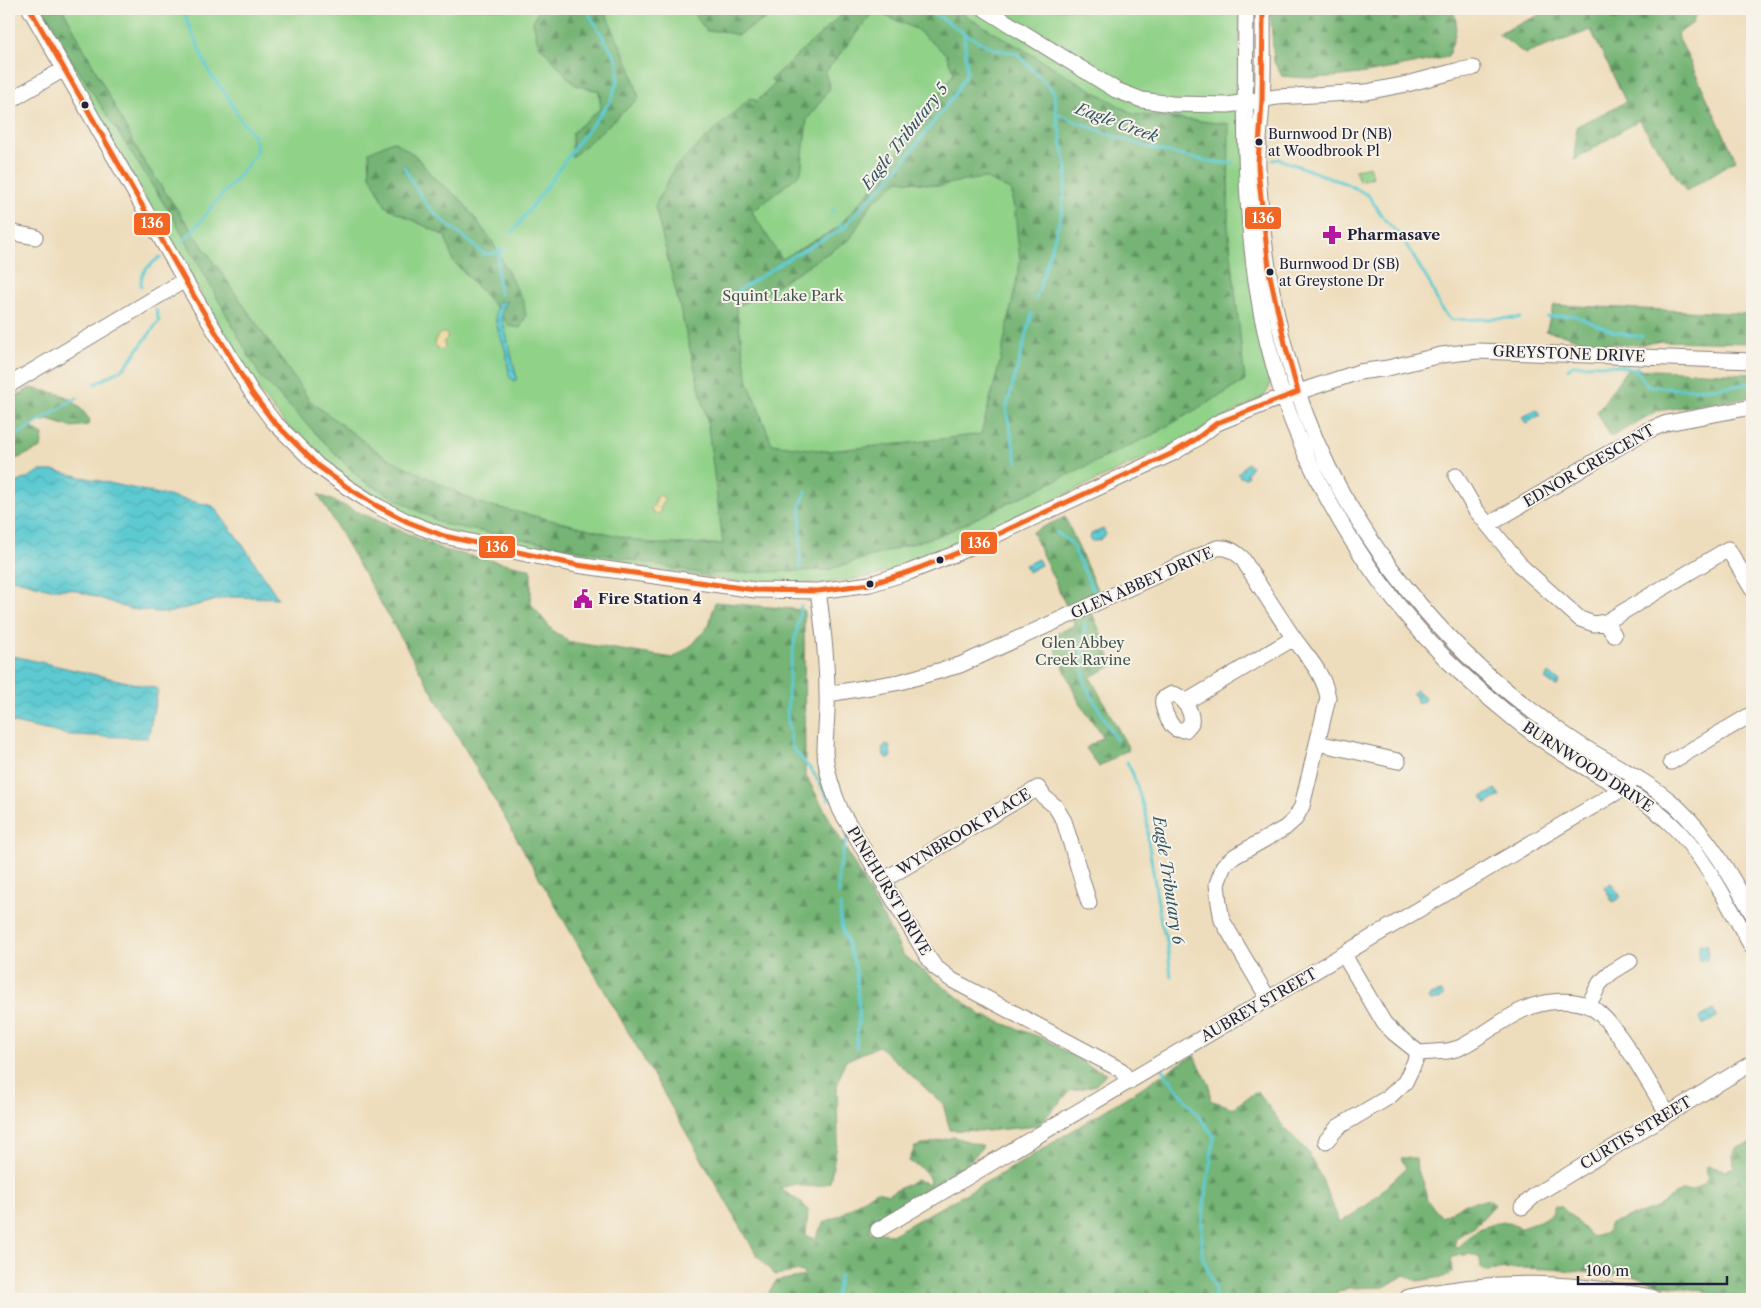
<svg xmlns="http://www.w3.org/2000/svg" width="1761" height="1308" font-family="'Libre Caslon Text',serif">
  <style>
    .green { fill: #91d289; stroke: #5a7a62 }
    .forest { fill: url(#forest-firs); stroke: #4b6b58; fill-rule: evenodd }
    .sand { fill: url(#sand-dots); stroke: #887e6c }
    .water { fill: url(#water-waves); stroke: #407686 }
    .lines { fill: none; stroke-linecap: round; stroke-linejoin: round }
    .stream { stroke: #5dcad1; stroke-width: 3 }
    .minor-casing { stroke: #88807c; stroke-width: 17 }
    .major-casing { stroke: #88807c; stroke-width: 21 }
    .minor { stroke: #fff; stroke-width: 15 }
    .major { stroke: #fff; stroke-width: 19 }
    .bus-1-casing { stroke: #f7f3e8; stroke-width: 9 }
    .bus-1 { stroke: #f26522; stroke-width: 5 }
    .bus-dot { fill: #22223b; stroke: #f7f3e8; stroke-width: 2 }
    .labels { text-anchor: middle; stroke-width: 4; stroke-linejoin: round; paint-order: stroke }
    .bus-label { font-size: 14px; fill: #22223b; stroke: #f7f3e8; text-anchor: start }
    .poi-label { font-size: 15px; font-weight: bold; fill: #22223b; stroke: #f7f3e8; text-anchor: start }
    .park-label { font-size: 15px; fill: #435752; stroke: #f7f3e8 }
    .street-label { font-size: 15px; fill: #22223b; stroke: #f7f3e8 }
    .water-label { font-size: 16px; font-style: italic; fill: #345468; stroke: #f7f3e8 }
    .line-badge { stroke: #f7f3e8; stroke-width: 2 }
    .badge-label { font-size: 14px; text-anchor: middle; font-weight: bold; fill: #fff }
  </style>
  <defs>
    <pattern id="forest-firs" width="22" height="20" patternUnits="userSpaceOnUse" patternTransform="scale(1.25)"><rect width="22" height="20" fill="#74b475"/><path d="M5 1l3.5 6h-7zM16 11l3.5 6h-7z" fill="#5f9261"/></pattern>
    <pattern id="sand-dots" width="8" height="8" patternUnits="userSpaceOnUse" patternTransform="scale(1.25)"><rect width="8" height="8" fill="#eeda9e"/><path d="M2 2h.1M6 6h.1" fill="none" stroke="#ccbb89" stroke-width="1.8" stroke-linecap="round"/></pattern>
    <pattern id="water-waves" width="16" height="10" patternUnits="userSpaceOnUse" patternTransform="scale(1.25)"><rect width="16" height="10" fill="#5dcad1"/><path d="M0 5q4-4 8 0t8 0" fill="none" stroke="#51adb4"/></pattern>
  </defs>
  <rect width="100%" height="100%" fill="#f7f3e8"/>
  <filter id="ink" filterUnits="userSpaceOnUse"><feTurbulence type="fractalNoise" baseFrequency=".02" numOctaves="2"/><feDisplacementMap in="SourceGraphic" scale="10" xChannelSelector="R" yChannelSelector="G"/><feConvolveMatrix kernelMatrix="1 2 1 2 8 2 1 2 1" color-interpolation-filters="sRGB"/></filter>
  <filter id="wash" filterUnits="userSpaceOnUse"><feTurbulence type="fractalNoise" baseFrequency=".0096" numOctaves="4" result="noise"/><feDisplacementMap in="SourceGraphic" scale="20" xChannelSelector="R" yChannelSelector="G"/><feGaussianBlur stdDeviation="1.12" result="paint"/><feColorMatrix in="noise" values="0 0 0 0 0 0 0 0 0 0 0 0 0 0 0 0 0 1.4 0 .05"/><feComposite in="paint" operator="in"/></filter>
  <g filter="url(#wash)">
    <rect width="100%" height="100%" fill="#eeddbc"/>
    <path class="green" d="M 36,9 L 1240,9 L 1238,92 L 1233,96 L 1235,110 L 1239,113 L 1271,375 L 1269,388 L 1264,396 L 1185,439 L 934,556 L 877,575 L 830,583 L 764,585 L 725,580 L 480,540 C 455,533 431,526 407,516 C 344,487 293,438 253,383 Z
      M 1369,166 L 1373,177 L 1359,181 L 1355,170 Z"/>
    <path class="forest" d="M 41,9 L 63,9 L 143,160 L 310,401 L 382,455 L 479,503 L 653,544 L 723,544 L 707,419 L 655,206 L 675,167 L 750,98 L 757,101 L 775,84 L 771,79 L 848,9 L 954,9 L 1133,114 L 1229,124 L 1228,225 L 1245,381 L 1154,434 L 943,534 L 827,570 L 705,574 L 443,524 L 361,480 L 260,376 L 175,221 L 69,56 ZM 874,11 L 916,29 L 946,54 L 954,73 L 876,184 L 837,228 L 782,259 L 752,212 L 801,173 L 807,120 L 830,88 L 825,73 ZM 984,178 L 1010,190 L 1015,212 L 1020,263 L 1000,362 L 981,434 L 909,443 L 826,451 L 772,444 L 748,382 L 736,307 L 768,291 L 850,239 L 871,204 L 899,180 L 940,186 L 956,182 Z
      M 539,9 L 604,9 L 631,70 L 639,98 L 572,157 L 572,133 L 601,108 L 599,91 L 575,85 L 538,44 L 533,22 Z
      M 692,9 L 782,9 L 738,35 L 721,31 L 707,31 L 691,11 Z
      M 1270,9 L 1452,9 C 1461,25 1453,40 1448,57 C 1394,67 1338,83 1282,76 L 1274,62 Z
      M 1552,9 L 1697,9 L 1693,23 L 1677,34 L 1736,160 L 1686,191 L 1639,120 L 1574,160 L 1577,126 L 1626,102 L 1591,30 L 1525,54 L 1498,34 Z
      M 393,141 L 415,155 L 432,176 L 461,200 L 492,241 L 524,303 L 526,316 L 520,328 L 509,326 L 497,308 L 453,261 L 445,236 L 386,207 L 370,175 L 369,152 Z
      M 1554,305 L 1752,314 L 1752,343 L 1661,341 L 1638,345 L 1584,342 L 1566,335 L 1546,331 Z
      M 1627,369 L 1752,374 L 1752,397 L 1657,411 L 1611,437 L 1597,412 Z
      M 30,388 C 63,395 68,391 90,420 L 88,425 L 72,427 L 48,420 L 33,423 L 33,429 L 43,435 L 41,448 L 9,462 L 9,400 Z
      M 318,494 L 444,550 L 531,569 L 531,604 L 553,631 L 570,642 L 673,658 L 693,644 L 709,625 L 715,602 L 804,610 L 805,774 L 904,956 L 981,1015 L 1045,1039 L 1089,1066 L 1106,1073 L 1096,1085 L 1070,1091 L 1038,1126 L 987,1131 L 950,1130 L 943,1104 L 879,1046 L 845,1061 L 837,1086 L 838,1140 L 830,1182 C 811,1192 800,1181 780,1188 L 802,1203 L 808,1210 L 806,1236 L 815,1239 L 823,1223 L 840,1215 L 876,1191 L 889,1194 L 916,1180 L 930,1184 C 930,1172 919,1167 909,1161 L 915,1147 L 954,1137 L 983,1146 C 957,1181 909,1200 872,1221 L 869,1232 L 893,1234 L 1017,1165 L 1194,1055 L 1210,1086 L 1210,1100 L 1233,1108 L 1257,1091 L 1283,1126 L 1309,1153 L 1311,1159 L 1321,1177 L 1340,1223 L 1367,1205 L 1406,1168 L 1401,1158 L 1416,1158 L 1417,1171 L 1424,1183 L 1427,1201 L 1442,1217 L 1466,1203 L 1491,1200 L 1495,1205 L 1476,1225 L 1456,1238 L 1454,1247 L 1458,1248 L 1476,1230 L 1503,1221 L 1521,1228 L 1536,1223 L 1552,1214 L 1555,1206 L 1562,1207 L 1592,1237 L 1607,1233 L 1609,1225 L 1614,1222 L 1654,1209 L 1681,1191 L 1693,1190 L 1705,1183 L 1708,1177 L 1706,1166 L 1726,1170 L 1734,1167 L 1733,1154 L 1737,1147 L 1752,1144 L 1752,1299 L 1653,1283 L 1636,1277 L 1551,1269 L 1521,1268 L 1486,1271 L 1481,1268 L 1480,1258 L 1470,1254 L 1452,1257 L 1451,1259 L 1452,1272 L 1449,1276 L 1417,1281 L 1405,1275 L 1384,1287 L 1348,1288 L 1321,1299 L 772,1299 L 769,1292 L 776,1281 L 805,1276 L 801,1271 L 775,1275 L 758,1257 Z
      M 1065,517 L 1099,594 L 1087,601 L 1114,665 L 1090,677 L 1129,749 L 1099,767 L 1086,748 L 1103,737 L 1079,702 L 1050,637 L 1075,625 L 1032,532 Z"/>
    <path class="sand" d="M 441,333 L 445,333 L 448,337 L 444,341 L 445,348 L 441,350 L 437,348 C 434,342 435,337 441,333 Z
      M 660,495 L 664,498 L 664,503 L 661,506 L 660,513 L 654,514 L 651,509 L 655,504 L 656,498 Z"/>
    <path class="water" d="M 507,301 L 502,308 L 502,317 L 517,378 L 515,381 L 509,377 C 508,369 508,361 506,353 C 502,337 490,319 498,302 Z
      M 1536,409 L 1540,415 L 1526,424 L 1522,417 Z
      M 1247,463 L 1252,466 L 1247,473 L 1248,477 L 1246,478 L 1240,477 L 1238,474 Z
      M 40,471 L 55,471 L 213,506 L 241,542 L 278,598 L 228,597 L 167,613 L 129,609 L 105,600 L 71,589 L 50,589 L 9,578 L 9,487 Z
      M 1103,529 L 1106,534 C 1103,539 1096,543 1090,540 L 1091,534 Z
      M 1038,559 L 1041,565 L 1028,572 L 1025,565 Z
      M 9,655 L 158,689 L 148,738 L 69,735 L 9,722 Z
      M 1549,673 L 1560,682 L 1556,687 L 1545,679 Z
      M 1415,690 L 1423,695 L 1425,700 L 1420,703 L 1417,702 L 1416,697 L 1412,693 Z
      M 886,744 L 890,747 L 891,758 L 890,759 L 884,756 L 882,748 Z
      M 1496,789 L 1500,796 L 1486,804 L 1482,797 Z
      M 1611,883 L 1621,897 L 1613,902 L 1604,887 Z
      M 1699,944 L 1708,945 L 1707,960 L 1699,960 Z
      M 1441,992 L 1444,995 L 1441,999 L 1431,1001 L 1428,999 L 1430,995 Z
      M 1713,1010 L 1717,1017 L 1703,1025 L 1699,1018 Z"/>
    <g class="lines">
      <path class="stream" d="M 182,9 L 210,74 L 226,94 L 240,119 L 254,136 L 257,151 C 245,170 230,186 215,203 C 204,216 196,230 182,242
        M 918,9 L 940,17 L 964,33 L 993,49 L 1016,53 L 1054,92 L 1056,112 L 1067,171 L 1062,212 L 1036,299
        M 1057,113 C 1098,132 1139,146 1184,156 C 1200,159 1216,164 1233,163
        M 1273,160 L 1279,159 L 1347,184 L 1368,195 L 1384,219 L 1401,236 L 1430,284 L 1441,309 L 1451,320 L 1520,318
        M 404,167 C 412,181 419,195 429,207 C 445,225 467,238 484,254 L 492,254 L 502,249
        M 833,209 L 833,211
        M 839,224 L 843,229
        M 512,233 L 550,182 L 579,141 L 610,102 L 618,81 L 618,62 L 586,9
        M 141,286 C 140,271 149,266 160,257
        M 500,294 C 498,278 495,266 501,250
        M 725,299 L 793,256 L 843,229 L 866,202 L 890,179 L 955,94 L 967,72 L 964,33
        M 1547,317 L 1573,315 L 1612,331 L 1633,336 L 1642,336
        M 1637,367 L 1637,371 L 1648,386 C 1683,391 1718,389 1752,383
        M 1568,369 L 1573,365 C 1594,365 1617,363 1637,371
        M 95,384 L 124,368 L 159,321 L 156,310
        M 9,440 L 77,398
        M 1017,462 L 1006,410 L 1032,313
        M 1056,532 L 1071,543 L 1094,592
        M 800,569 L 801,504 L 806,492
        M 801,606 L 790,667 L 787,713 L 792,747 L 815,775 L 829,800
        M 1085,623 L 1082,663 L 1085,684 L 1116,740
        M 1127,762 L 1133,774 L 1147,818 L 1148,840 L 1161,922 L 1167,943 L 1171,976
        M 839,894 L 838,871 L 848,834
        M 840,905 L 841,924 L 856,969 L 859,1011 L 856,1048
        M 1161,1068 L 1214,1136 L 1202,1222 L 1202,1255 L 1215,1288 L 1214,1299
        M 835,1299 L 840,1275"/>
    </g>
  </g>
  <g filter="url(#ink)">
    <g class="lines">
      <g class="minor-casing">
        <path id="minor" d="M 30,9 L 191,291 L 252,393 L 273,421 L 318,466 L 347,487 L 377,506 L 408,522 L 444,536 L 577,565 L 755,590 L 818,591 L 870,584 L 909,572 L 957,553 L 1173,453 L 1196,439 L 1217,423 L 1274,400 L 1359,372 L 1388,368 L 1441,355 L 1478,351 L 1752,361
          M 985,9 L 1116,90 L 1142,100 L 1172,104 L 1228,105 L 1277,97 L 1366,92 L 1407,84 L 1456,71 L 1473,68
          M 1246,9 C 1245,100 1243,190 1256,281 C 1275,422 1344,554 1443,656 C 1463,676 1485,695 1507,713 C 1528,731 1552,747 1576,762 C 1609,782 1643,797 1671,824 C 1706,857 1728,905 1752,947
          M 1263,9 C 1263,40 1264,71 1262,102 C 1261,124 1257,146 1258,168 C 1262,251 1277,337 1306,415 C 1344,519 1426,626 1512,695 C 1533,712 1556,729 1579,744 C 1611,764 1647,780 1676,806 C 1709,837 1730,874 1752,913
          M 9,101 L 64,69
          M 9,232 L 35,237
          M 9,385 L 185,280
          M 1456,476 L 1475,509 L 1522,567 L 1580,619 L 1594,624 L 1606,622 L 1728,549 L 1752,589
          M 1488,525 L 1644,432 L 1667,423 L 1752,407
          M 818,591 C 823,625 827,660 827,694 C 828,713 825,733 825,752 C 826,773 833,792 841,811 L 927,956 L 935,967 L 952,980 L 1121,1070 L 1129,1082
          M 1606,622 L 1614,635
          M 828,694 L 900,682 L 960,665 L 1217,548 C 1229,547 1234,551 1242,558 C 1259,585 1276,612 1293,637 C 1307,657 1324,673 1328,698 L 1302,806 L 1295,819 L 1285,828 L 1235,856 L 1224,865 L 1217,884 L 1219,903 L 1222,920 L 1269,1000
          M 1172,694 C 1183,695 1193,713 1191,723 L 1185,730 C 1182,730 1179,730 1176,729 C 1169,725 1161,706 1163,699 Z
          M 1184,703 L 1294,638
          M 1318,743 L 1398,761
          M 1671,762 L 1752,714
          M 882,881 L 1038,788 L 1044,797 L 1055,806 L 1064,821 L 1089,903
          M 1344,955 L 1384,1023 L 1394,1033 L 1419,1053 L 1448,1051 L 1459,1048 C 1482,1037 1502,1019 1525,1009 C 1543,1001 1570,998 1589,1006 C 1616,1019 1650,1087 1668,1114
          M 1588,1006 L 1600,983 L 1612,972 L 1630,961
          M 1326,1141 L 1338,1127 L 1389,1097 L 1405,1082 L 1419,1053
          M 1522,1207 L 1535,1195 L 1752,1063
          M 878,1230 L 1629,785"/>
      </g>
      <g class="major-casing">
        <path id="major" d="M 1409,1299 C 1496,1281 1564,1283 1651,1299"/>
      </g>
      <use href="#minor" class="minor"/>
      <use href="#major" class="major"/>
      <g class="bus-1-casing">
        <path id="bus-1" d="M 30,9 L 191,291 L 252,393 L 273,421 L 318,466 L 347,487 L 377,506 L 408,522 L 444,536 L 577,565 L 755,590 L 818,591 L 870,584 L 909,572 L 957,553 L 1173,453 L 1196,439 L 1217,423 L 1298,392 L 1286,348 L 1270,276 L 1259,180 L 1258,164 L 1262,100 L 1263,9"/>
      </g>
      <use href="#bus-1" class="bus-1"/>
    </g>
  </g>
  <defs>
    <g id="pharmacy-bare" transform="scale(1.5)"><path d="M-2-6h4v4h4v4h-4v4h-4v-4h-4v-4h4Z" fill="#b5179e" stroke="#f7f3e8" stroke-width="2.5" paint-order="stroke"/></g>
    <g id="civic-bare" transform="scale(1.5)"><path d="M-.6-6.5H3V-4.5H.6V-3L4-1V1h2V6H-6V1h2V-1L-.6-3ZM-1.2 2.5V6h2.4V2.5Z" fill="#b5179e" stroke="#f7f3e8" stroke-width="2.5" paint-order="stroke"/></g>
  </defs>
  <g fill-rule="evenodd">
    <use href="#pharmacy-bare" x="1332" y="235"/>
    <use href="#civic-bare" x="583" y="599"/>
  </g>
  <g class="bus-dot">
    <circle cx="85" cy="105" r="4.5"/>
    <circle cx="1259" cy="142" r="4.5"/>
    <circle cx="1270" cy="272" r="4.5"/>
    <circle cx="940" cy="560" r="4.5"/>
    <circle cx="870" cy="584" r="4.5"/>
  </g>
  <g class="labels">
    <g class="bus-label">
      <text x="1268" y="139">Burnwood Dr (NB)<tspan x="1268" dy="17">at Woodbrook Pl</tspan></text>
      <text x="1279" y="269">Burnwood Dr (SB)<tspan x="1279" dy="17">at Greystone Dr</tspan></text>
    </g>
    <g class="poi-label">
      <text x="1347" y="240">Pharmasave</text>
      <text x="598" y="604">Fire Station 4</text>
    </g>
    <g class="park-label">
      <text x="783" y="301">Squint Lake Park</text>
      <text x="1083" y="648">Glen Abbey<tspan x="1083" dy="17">Creek Ravine</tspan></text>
    </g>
    <g class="street-label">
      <text transform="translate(1569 354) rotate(2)" y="5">GREYSTONE DRIVE</text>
      <text transform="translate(1589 466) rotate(-30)" y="5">EDNOR CRESCENT</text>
      <text transform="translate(1142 583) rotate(-24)" y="5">GLEN ABBEY DRIVE</text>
      <text transform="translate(1588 767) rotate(33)" y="5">BURNWOOD DRIVE</text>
      <text transform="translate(964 832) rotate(-31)" y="5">WYNBROOK PLACE</text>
      <text transform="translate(889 891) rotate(59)" y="5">PINEHURST DRIVE</text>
      <text transform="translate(1259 1005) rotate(-30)" y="5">AUBREY STREET</text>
      <text transform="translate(1636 1133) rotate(-31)" y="5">CURTIS STREET</text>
    </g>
    <g class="water-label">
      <text transform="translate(1117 122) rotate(20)" y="6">Eagle Creek</text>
      <text transform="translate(904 136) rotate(-52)" y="6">Eagle Tributary 5</text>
      <text transform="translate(1169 880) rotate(81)" y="6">Eagle Tributary 6</text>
    </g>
  </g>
  <g class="line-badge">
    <rect x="1244" y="206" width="38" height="24" rx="5" fill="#f26522"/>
    <rect x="133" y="212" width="38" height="24" rx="5" fill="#f26522"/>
    <rect x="960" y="531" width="38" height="24" rx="5" fill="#f26522"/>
    <rect x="478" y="535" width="38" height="24" rx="5" fill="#f26522"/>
  </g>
  <g class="badge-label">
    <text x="1263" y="223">136</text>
    <text x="152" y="228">136</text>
    <text x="979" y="548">136</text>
    <text x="497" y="552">136</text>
  </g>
  <rect width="1761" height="1308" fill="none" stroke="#f7f3e8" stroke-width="30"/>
  <path d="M1578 1276v8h149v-8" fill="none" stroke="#22223b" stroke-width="2.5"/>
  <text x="1586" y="1276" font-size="15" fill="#22223b" stroke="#f7f3e8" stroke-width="4" paint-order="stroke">100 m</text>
</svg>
